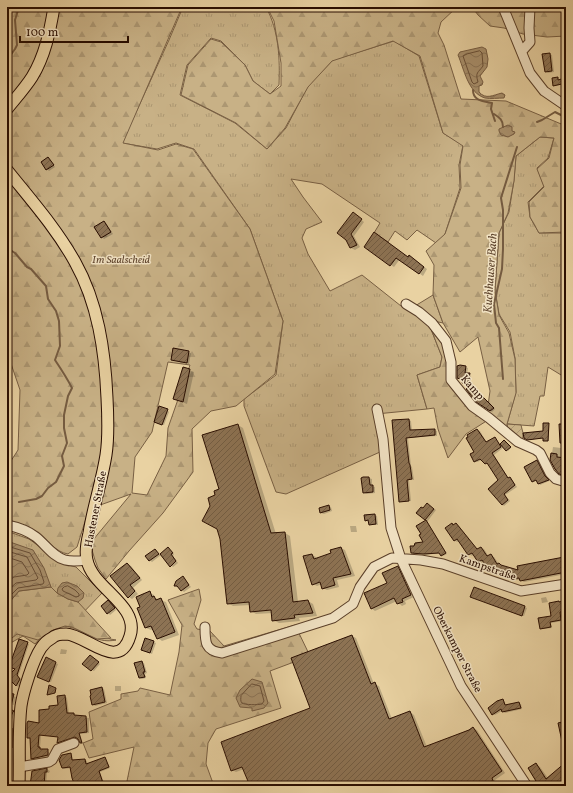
<svg xmlns="http://www.w3.org/2000/svg" width="573" height="793" font-family="Vollkorn,serif">
  <style>
    .grass { fill: url(#grass-tufts); stroke: #785f43 }
    .forest { fill: url(#forest-firs); stroke: #785f43; fill-rule: evenodd }
    .garden { fill: url(#garden-furrows); stroke: #785f43 }
    .water { fill: url(#water-waves); stroke: #755b40 }
    .shadow { fill: #0003 }
    .lines { fill: none; stroke-linecap: round; stroke-linejoin: round }
    .shore { stroke: #684e36; stroke-width: 1 }
    .stream { stroke: #755b40; stroke-width: 2 }
    .building { fill: url(#building-hatch); stroke: #290d00 }
    .minor-casing { stroke: #593e28; stroke-width: 11 }
    .major-casing { stroke: #290d00; stroke-width: 13 }
    .minor { stroke: #f1e2c3; stroke-width: 9 }
    .major { stroke: #e9d2a2; stroke-width: 11 }
    .labels { text-anchor: middle; stroke-width: 3; stroke-linejoin: round; paint-order: stroke }
    .park-label { font-size: 11px; font-style: italic; fill: #61462f; stroke: #f1e2c3 }
    .street-label { font-size: 11px; fill: #290d00; stroke: #f1e2c3 }
    .water-label { font-size: 12px; font-style: italic; fill: #624830; stroke: #f1e2c3 }
  </style>
  <defs>
    <pattern id="grass-tufts" width="24" height="20" patternUnits="userSpaceOnUse"><rect width="24" height="20" fill="#c8b186"/><path d="M3 7l-1-3M5 7V3M7 7l1-3M15 17l-1-3M17 17v-4M19 17l1-3" fill="none" stroke="#ac9772"/></pattern>
    <pattern id="forest-firs" width="22" height="20" patternUnits="userSpaceOnUse"><rect width="22" height="20" fill="#c8b186"/><path d="M5 1l3.5 6h-7zM16 11l3.5 6h-7z" fill="#ac9772"/></pattern>
    <pattern id="garden-furrows" width="10" height="10" patternUnits="userSpaceOnUse"><rect width="10" height="10" fill="#c8b186"/><path d="M-1 1l2-2M0 10L10 0M9 11l2-2" fill="none" stroke="#ac9772"/></pattern>
    <pattern id="water-waves" width="16" height="10" patternUnits="userSpaceOnUse"><rect width="16" height="10" fill="#a88f6b"/><path d="M0 5q4-4 8 0t8 0" fill="none" stroke="#897356"/></pattern>
    <pattern id="building-hatch" width="6" height="6" patternUnits="userSpaceOnUse"><rect width="6" height="6" fill="#8d7354"/><path d="M-1 1l2-2M0 6l6-6M5 7l2-2" fill="none" stroke="#735d43"/></pattern>
  </defs>
  <rect width="100%" height="100%" fill="#e9d2a2"/>
  <filter id="stains"><feTurbulence type="fractalNoise" baseFrequency=".005" numOctaves="4"/><feColorMatrix values="0 0 0 0 .2 0 0 0 0 .09 0 0 0 0 .02 0 0 0 .5 -.17"/></filter>
  <radialGradient id="worn" r=".72"><stop offset=".6" stop-color="#630" stop-opacity="0"/><stop offset="1" stop-color="#630" stop-opacity=".3"/></radialGradient>
  <path class="grass" d="M 183,7 L 266,7 C 279,31 280,59 279,85 L 270,94 L 253,81 L 245,65 L 221,41 L 211,38 L 187,65 L 180,95 L 235,123 L 267,149 L 286,128 L 308,86 L 333,60 L 394,41 L 419,56 L 443,133 L 463,145 L 459,165 L 460,188 L 445,234 L 436,243 L 417,230 L 407,240 L 395,231 L 388,242 L 374,233 L 380,223 L 322,184 L 291,179 L 303,197 L 322,222 L 306,229 L 302,238 L 308,254 L 330,291 L 362,275 L 401,306 L 415,312 L 427,319 L 442,357 L 440,367 L 417,375 L 427,409 L 376,414 L 380,452 L 286,494 L 276,492 L 244,406 L 244,399 L 276,375 L 283,321 L 250,229 L 194,149 L 176,143 L 157,149 L 122,143 L 169,40 Z
    M 540,137 L 554,138 L 548,158 L 537,168 L 544,186 L 528,202 L 530,217 L 539,233 L 566,233 L 566,378 L 548,367 L 544,396 L 540,396 L 534,426 L 507,424 L 516,392 L 515,358 L 510,332 L 499,314 L 495,290 L 499,233 L 509,212 L 514,180 L 516,156 Z
    M 433,295 L 443,323 L 434,321 L 415,306 Z
    M 7,531 L 29,539 L 43,549 L 57,562 L 76,567 L 102,593 L 78,618 C 89,626 102,639 116,640 C 82,647 70,603 35,644 L 23,636 L 7,645 Z"/>
  <path class="forest" d="M 7,7 L 182,7 L 123,143 L 158,150 L 176,144 L 193,149 L 250,229 L 283,321 L 275,374 L 236,406 L 211,411 L 192,429 L 193,472 L 163,513 L 129,551 L 106,579 L 98,568 L 95,560 L 92,550 L 93,540 L 131,494 L 89,509 L 77,547 L 68,554 C 55,552 47,539 37,532 C 28,526 17,523 7,520 L 7,467 L 18,450 L 20,390 L 7,352 ZM 168,362 L 190,365 L 168,428 L 166,456 L 147,495 L 132,493 L 135,457 L 152,432 Z
    M 267,7 L 457,7 L 441,22 L 438,33 L 444,45 L 461,99 L 506,101 L 566,126 L 566,232 L 539,233 L 530,217 L 529,202 L 544,187 L 537,169 L 549,158 L 554,138 L 540,137 L 516,156 L 514,181 L 508,213 L 499,233 L 495,291 L 499,315 L 509,333 L 515,359 L 516,393 L 507,424 L 509,433 L 487,413 L 490,391 L 478,337 L 460,352 L 443,323 L 433,295 L 434,265 L 426,251 L 445,234 L 461,188 L 460,165 L 463,146 L 443,133 L 420,56 L 393,41 L 332,61 L 308,87 L 285,128 L 267,149 L 236,123 L 181,95 L 188,65 L 211,39 L 221,42 L 245,65 L 253,81 L 270,94 L 281,86 L 281,63 L 274,21 Z
    M 472,7 L 566,7 L 566,36 L 547,37 L 523,34 L 504,28 L 490,26 L 478,15 Z
    M 427,319 L 447,347 L 449,379 L 488,420 L 466,434 L 448,458 L 438,429 L 434,408 L 427,409 L 417,375 L 440,367 L 442,357 Z
    M 51,587 L 57,593 L 68,599 L 78,602 L 111,638 L 97,639 L 72,627 L 65,626 L 53,630 L 38,640 L 17,634 L 7,642 L 7,605 L 19,591 Z
    M 199,589 L 201,600 L 194,624 L 197,629 L 210,631 L 224,646 L 295,625 L 310,656 L 270,671 L 281,708 L 216,729 L 208,743 L 206,764 L 214,786 L 126,786 L 134,747 L 89,758 L 83,743 L 93,739 L 89,712 L 121,699 L 121,694 L 138,691 L 140,688 L 170,695 L 179,652 L 182,625 L 168,600 Z"/>
  <path class="garden" d="M 507,424 L 521,425 L 523,433 L 523,442 L 509,433 Z"/>
  <path class="water" d="M 482,47 L 486,49 L 488,59 L 487,67 L 480,76 L 483,82 L 482,85 L 479,86 L 479,92 C 486,100 493,95 502,93 L 505,95 L 504,98 C 498,98 491,99 485,98 C 468,93 464,69 458,55 L 460,52 Z
    M 508,125 L 512,127 L 512,131 L 515,132 L 514,134 L 508,137 L 501,135 L 499,131 L 499,129 Z
    M 7,541 L 33,550 L 44,568 L 51,587 L 19,591 L 7,605 Z
    M 67,582 L 77,586 L 84,593 L 83,598 L 78,602 L 68,599 L 57,593 L 58,588 L 62,583 Z
    M 252,679 L 262,682 L 268,703 L 264,708 L 252,711 L 252,708 L 240,707 L 236,698 L 240,690 Z"/>
  <path class="shadow" d="M 549,54 L 552,55 L 554,72 L 548,73 L 546,71 Z
    M 558,78 L 559,81 L 566,80 L 566,84 L 554,86 Z
    M 48,158 L 55,167 L 49,171 L 47,169 Z
    M 356,216 L 364,222 L 354,236 L 360,247 L 355,250 L 351,248 L 346,239 Z
    M 104,222 L 106,223 L 113,234 L 104,239 L 102,237 Z
    M 365,247 L 412,258 L 427,269 L 423,276 L 400,259 L 394,267 Z
    M 174,349 L 191,353 L 189,364 L 172,360 Z
    M 465,367 L 468,368 L 467,374 L 471,376 L 470,385 L 463,383 Z
    M 183,368 L 194,372 L 187,404 L 175,399 Z
    M 485,399 L 495,409 L 492,412 L 477,401 Z
    M 167,410 L 169,412 L 164,425 L 157,423 Z
    M 409,420 L 411,421 L 412,431 L 434,430 L 437,431 L 437,436 L 408,438 L 411,466 L 412,467 L 414,480 L 409,480 L 411,501 L 402,502 L 400,501 L 393,421 Z
    M 549,424 L 549,441 L 544,441 L 544,438 L 529,439 L 544,432 Z
    M 238,425 L 243,428 L 276,534 L 285,533 L 290,536 L 298,602 L 308,601 L 313,604 L 317,616 L 299,618 L 300,621 L 279,623 L 273,620 L 273,613 L 256,614 L 251,611 L 250,605 L 233,606 L 228,603 L 216,496 L 220,490 Z
    M 560,425 L 566,425 L 566,476 L 551,460 L 553,447 L 561,448 Z
    M 477,430 L 480,431 L 487,443 L 495,438 L 500,445 L 505,441 L 511,448 L 508,451 L 504,447 L 494,455 L 509,479 L 512,480 L 517,487 L 505,495 L 510,501 L 504,506 L 502,504 L 499,480 L 489,464 L 486,464 L 482,460 L 477,462 L 475,461 Z
    M 537,461 L 549,481 L 540,485 L 537,480 L 534,482 L 532,481 Z
    M 362,478 L 369,478 L 372,479 L 372,486 L 375,487 L 375,493 L 367,494 L 364,493 Z
    M 566,489 L 566,501 L 561,490 Z
    M 429,505 L 436,510 L 427,522 L 447,554 L 443,556 L 440,553 L 426,555 L 412,553 L 424,543 L 422,535 L 418,526 L 427,521 L 417,513 Z
    M 328,506 L 331,507 L 332,511 L 324,514 L 321,513 Z
    M 375,515 L 377,516 L 378,525 L 372,525 L 370,524 L 369,521 L 366,520 Z
    M 456,524 L 459,526 L 478,550 L 481,548 L 484,549 L 489,557 L 491,555 L 494,557 L 499,564 L 519,572 L 518,566 L 564,558 L 566,559 L 566,574 L 524,582 L 520,580 L 515,580 L 494,573 L 484,562 L 482,563 L 479,562 L 474,554 L 472,556 L 469,554 L 459,541 L 457,542 L 454,540 L 454,526 Z
    M 350,526 L 356,526 L 357,532 L 351,532 Z
    M 168,548 L 174,554 L 173,556 L 178,563 L 173,567 L 161,555 L 152,562 L 146,557 L 155,550 L 160,555 Z
    M 341,548 L 345,550 L 355,576 L 337,580 L 339,587 L 327,590 L 323,588 L 322,584 L 317,586 L 313,584 L 312,555 L 316,557 L 316,559 L 332,554 Z
    M 128,564 L 131,566 L 142,580 L 133,588 L 138,594 L 132,599 L 129,597 Z
    M 398,568 L 402,570 L 414,597 L 405,601 L 406,604 L 402,606 L 397,601 L 375,611 L 371,608 Z
    M 183,577 L 191,587 L 184,592 L 179,587 L 175,586 Z
    M 474,589 L 525,607 L 527,608 L 524,616 L 474,598 Z
    M 150,593 L 154,595 L 155,598 L 166,602 L 179,635 L 162,641 L 158,638 L 154,629 L 151,630 L 146,628 L 138,608 L 142,607 Z
    M 546,597 L 548,602 L 542,603 L 541,598 Z
    M 110,603 L 116,610 L 110,615 L 102,606 Z
    M 560,603 L 566,603 L 566,612 L 561,613 L 563,621 L 551,623 L 552,628 L 543,629 L 541,628 L 552,617 Z
    M 352,636 L 356,638 L 374,684 L 379,686 L 392,719 L 410,712 L 414,715 L 427,747 L 473,728 L 477,730 L 505,773 L 495,780 L 497,786 L 251,786 L 244,769 L 236,772 L 232,770 L 311,708 Z
    M 154,642 L 156,643 L 152,654 L 144,651 Z
    M 27,643 L 29,644 L 18,677 L 22,681 L 18,687 L 16,685 L 16,669 Z
    M 61,649 L 67,650 L 66,654 L 60,654 Z
    M 92,657 L 100,664 L 94,671 L 92,670 Z
    M 46,658 L 58,664 L 51,682 L 40,678 Z
    M 141,662 L 144,663 L 147,673 L 145,674 L 146,678 L 142,679 L 139,678 Z
    M 115,686 L 121,686 L 121,691 L 115,691 Z
    M 102,688 L 104,689 L 107,703 L 95,706 L 93,704 Z
    M 7,694 L 16,697 L 14,705 L 7,703 Z
    M 65,696 L 67,698 L 69,714 L 74,714 L 76,716 L 89,718 L 89,733 L 80,734 L 83,744 L 81,743 L 79,738 L 60,744 L 58,743 L 59,737 L 41,735 L 40,748 L 42,750 L 49,752 L 49,757 L 34,760 L 32,758 L 30,738 L 28,737 L 51,709 L 59,706 Z
    M 503,700 L 505,702 L 506,706 L 519,703 L 521,704 L 522,709 L 505,713 L 502,711 L 495,715 L 493,714 Z
    M 9,710 L 15,713 L 10,724 L 7,723 L 7,715 Z
    M 7,728 L 14,730 L 12,786 L 7,786 Z
    M 71,754 L 72,755 L 73,761 L 85,760 L 87,761 L 88,765 L 105,758 L 106,759 L 110,768 L 100,772 L 105,785 L 111,784 L 113,786 L 76,786 L 71,768 L 64,769 L 62,768 Z
    M 566,763 L 566,786 L 540,786 L 536,764 L 540,767 L 548,778 Z
    M 47,769 L 50,771 L 49,773 L 47,773 L 46,786 L 31,786 Z
    M 510,784 L 513,786 L 514,786 L 506,786 Z"/>
  <g class="lines">
    <path class="shore" d="M 480,51 L 482,53 L 483,66 C 478,73 475,72 478,82 L 474,84 L 472,82 L 463,56 L 467,54 Z
      M 7,546 L 30,553 L 40,570 L 44,582 L 43,584 L 18,588 L 7,599
      M 7,551 L 27,557 L 38,578 L 36,580 L 16,583 L 7,591
      M 7,557 L 22,562 L 29,573 L 27,575 L 14,577 L 7,582
      M 68,586 L 75,590 L 79,594 L 79,596 L 76,597 L 63,591 L 62,589 L 64,587 Z
      M 252,684 L 260,686 L 264,701 L 262,704 C 258,705 245,705 242,703 C 240,701 241,698 241,696 Z"/>
    <path class="stream" d="M 7,60 L 15,49 L 17,45 L 15,20 L 19,7
      M 473,90 C 473,101 483,101 492,103 L 491,109 L 495,121
      M 494,114 C 500,118 503,120 503,127
      M 537,122 L 542,120 L 555,112 L 565,117
      M 7,248 L 15,253 L 27,267 L 31,269 L 46,286 L 48,299 L 56,311 L 59,321 L 60,346 L 55,360 C 61,369 67,378 72,388 L 68,396 L 64,415 L 64,428 L 67,443 L 62,456 L 64,466 L 56,482 L 48,488 L 42,496 L 36,499 L 19,502
      M 503,379 L 499,328 L 496,323 L 494,304 L 502,269 L 503,249 L 503,210 L 501,198 L 517,147"/>
  </g>
  <path class="building" d="M 550,53 L 552,71 L 545,72 L 542,54 Z
    M 558,77 L 558,80 L 565,78 L 566,83 L 553,86 L 552,78 Z
    M 48,157 L 54,165 L 46,170 L 41,162 Z
    M 353,212 L 362,219 L 351,234 L 357,245 L 350,248 L 346,240 L 337,233 Z
    M 104,221 L 111,232 L 101,238 L 94,227 Z
    M 374,232 L 408,257 L 409,255 L 424,267 L 419,274 L 396,258 L 390,266 L 364,247 Z
    M 173,348 L 189,351 L 187,363 L 171,360 Z
    M 460,365 L 466,366 L 465,373 L 470,373 L 468,384 L 462,383 L 463,380 L 457,378 L 457,366 Z
    M 183,367 L 190,369 L 183,402 L 173,399 Z
    M 471,385 L 494,408 L 490,411 L 476,402 L 466,389 Z
    M 159,406 L 168,409 L 162,425 L 154,422 Z
    M 409,419 L 410,430 L 435,429 L 435,435 L 406,438 L 409,463 L 410,465 L 412,479 L 407,480 L 409,501 L 399,502 L 392,420 Z
    M 543,423 L 549,423 L 548,441 L 543,441 L 543,438 L 527,440 L 524,438 L 523,433 L 543,431 Z
    M 238,424 L 271,533 L 285,532 L 293,602 L 308,600 L 313,613 L 294,615 L 295,618 L 272,621 L 271,610 L 250,612 L 249,602 L 227,604 L 220,539 L 217,529 L 202,521 L 210,506 L 208,498 L 215,495 L 214,491 L 219,489 L 202,435 Z
    M 559,424 L 566,424 L 566,443 L 560,443 Z
    M 477,429 L 486,442 L 495,437 L 501,447 L 492,453 L 508,478 L 510,477 L 515,485 L 504,494 L 508,500 L 502,505 L 488,489 L 498,480 L 487,463 L 485,464 L 480,459 L 474,462 L 470,454 L 474,452 L 466,438 L 468,437 L 467,435 Z
    M 504,440 L 511,447 L 506,451 L 500,444 Z
    M 551,453 L 557,454 L 557,457 L 566,458 L 566,476 L 559,474 L 555,469 L 550,460 Z
    M 537,460 L 545,476 L 549,480 L 538,484 L 536,480 L 532,482 L 524,467 Z
    M 363,477 L 369,477 L 370,485 L 373,485 L 373,492 L 363,493 L 361,478 Z
    M 427,503 L 434,509 L 425,520 L 416,513 L 421,507 L 423,508 Z
    M 329,505 L 330,510 L 320,513 L 319,508 Z
    M 375,514 L 376,524 L 369,525 L 368,520 L 365,521 L 364,515 Z
    M 426,520 L 446,553 L 441,556 L 439,553 L 423,554 L 411,553 L 410,546 L 414,546 L 415,543 L 423,542 L 419,535 L 421,534 L 416,526 Z
    M 452,523 L 453,525 L 456,523 L 477,549 L 481,547 L 487,556 L 491,554 L 497,564 L 499,563 L 501,565 L 518,570 L 517,566 L 564,557 L 566,572 L 520,581 L 519,578 L 511,579 L 490,572 L 482,560 L 478,562 L 472,553 L 468,555 L 457,539 L 454,541 L 445,528 Z
    M 168,547 L 173,553 L 171,554 L 176,561 L 170,567 L 160,554 Z
    M 341,547 L 351,574 L 333,578 L 335,585 L 322,589 L 320,582 L 312,585 L 303,556 L 312,554 L 314,559 L 331,553 L 330,550 Z
    M 155,549 L 159,554 L 149,561 L 145,556 Z
    M 127,563 L 140,578 L 130,585 L 135,591 L 128,598 L 110,576 Z
    M 398,566 L 411,595 L 402,599 L 403,602 L 397,604 L 394,598 L 371,609 L 364,593 L 387,583 L 382,573 Z
    M 183,576 L 189,585 L 181,591 L 177,586 L 174,586 L 176,581 Z
    M 474,587 L 525,606 L 522,616 L 470,597 Z
    M 150,591 L 152,597 L 154,596 L 156,600 L 161,598 L 175,632 L 157,639 L 151,626 L 145,628 L 137,608 L 140,607 L 136,597 Z
    M 108,600 L 115,608 L 107,614 L 101,606 Z
    M 559,601 L 559,602 L 564,601 L 566,611 L 560,612 L 561,620 L 550,622 L 551,627 L 540,629 L 538,618 L 551,616 L 549,603 Z
    M 352,635 L 371,684 L 375,682 L 389,719 L 410,711 L 424,747 L 469,730 L 473,727 L 502,771 L 492,778 L 495,786 L 475,786 L 475,783 L 469,786 L 250,786 L 242,767 L 231,771 L 221,742 L 310,708 L 291,658 Z
    M 145,638 L 154,641 L 150,653 L 141,650 Z
    M 19,639 L 28,642 L 17,675 L 20,679 L 16,686 L 7,677 L 15,669 L 9,667 Z
    M 90,655 L 99,662 L 91,671 L 82,664 Z
    M 46,657 L 56,662 L 49,682 L 37,677 Z
    M 142,661 L 145,672 L 143,672 L 145,677 L 139,678 L 134,663 Z
    M 49,685 L 56,688 L 55,693 L 47,695 Z
    M 102,687 L 105,702 L 92,705 L 90,696 L 91,695 L 90,690 Z
    M 7,693 L 14,694 L 10,709 L 14,711 L 13,712 L 7,724 Z
    M 65,695 L 67,713 L 74,713 L 74,715 L 86,716 L 87,732 L 79,733 L 82,743 L 80,743 L 78,739 L 75,737 L 57,743 L 58,737 L 39,735 L 38,747 L 40,747 L 40,749 L 48,749 L 48,755 L 31,759 L 30,738 L 27,738 L 27,723 L 28,721 L 39,723 L 39,710 L 49,709 L 49,706 L 58,705 L 57,696 Z
    M 503,699 L 505,705 L 519,702 L 521,708 L 502,712 L 501,709 L 492,715 L 488,708 L 497,701 Z
    M 566,721 L 566,746 L 563,746 L 558,723 Z
    M 7,727 L 12,728 L 12,748 L 7,748 Z
    M 71,753 L 72,760 L 85,759 L 86,764 L 105,757 L 109,767 L 99,771 L 104,786 L 75,786 L 72,778 L 70,767 L 62,768 L 59,760 L 62,755 Z
    M 566,762 L 566,786 L 539,786 L 528,768 L 536,763 L 546,779 Z
    M 47,768 L 47,772 L 45,772 L 44,786 L 30,786 L 32,771 Z"/>
  <g class="lines">
    <g class="minor-casing">
      <path id="minor" d="M 503,7 L 530,73 L 544,91 L 566,106
        M 522,51 L 530,42 L 529,28 L 530,7
        M 406,304 L 419,312 L 432,323 L 446,341 L 451,362 L 451,380 L 472,406 L 489,418 L 518,442 L 536,450 L 540,453 L 550,473 L 556,479 L 566,482
        M 377,409 L 383,439 L 391,528 L 401,559 L 461,686 L 527,786
        M 7,525 C 17,527 28,531 36,537 C 45,544 53,557 65,560 C 72,562 79,561 87,560
        M 205,627 C 205,642 205,651 222,653 L 333,618 L 353,604 L 360,587 L 374,567 L 392,558 L 421,560 L 443,564 L 521,591 L 566,584
        M 19,767 L 49,762 L 52,760 L 58,749 L 74,743"/>
    </g>
    <g class="major-casing">
      <path id="major" d="M 7,109 C 15,99 25,88 32,77 C 45,56 50,31 54,7
        M 7,170 C 31,200 56,228 75,262 C 98,303 105,351 107,398 C 108,417 109,436 106,455 C 102,481 93,507 89,533 C 87,541 85,552 87,560 C 92,588 140,605 130,636 C 119,673 87,635 66,634 C 62,634 55,635 52,638 C 48,640 43,645 41,648 C 33,660 23,692 21,706 C 18,732 20,760 19,786"/>
    </g>
    <use href="#minor" class="minor"/>
    <use href="#major" class="major"/>
  </g>
  <g class="labels">
    <g class="park-label">
      <text x="121" y="263">Im Saalscheid</text>
    </g>
    <g class="street-label">
      <text transform="translate(473 387) rotate(49)" y="4">Kamp</text>
      <text transform="translate(95 509) rotate(-79)" y="4">Hastener Straße</text>
      <text transform="translate(488 567) rotate(19)" y="4">Kampstraße</text>
      <text transform="translate(458 649) rotate(63)" y="4">Oberkamper Straße</text>
    </g>
    <g class="water-label">
      <text transform="translate(490 273) rotate(-86)" y="4">Kuchhauser Bach</text>
    </g>
  </g>
  <rect width="573" height="793" fill="none" stroke="#e9d2a2" stroke-width="24"/>
  <rect x="8" y="8" width="557" height="777" fill="none" stroke="#290d00" stroke-width="2"/>
  <rect x="12" y="12" width="549" height="769" fill="none" stroke="#290d00"/>
  <path d="M20 36v6h108v-6" fill="none" stroke="#290d00" stroke-width="2"/>
  <text x="26" y="36" font-size="12" fill="#290d00" stroke="#f1e2c3" stroke-width="3" paint-order="stroke">100 m</text>
  <rect width="100%" height="100%" filter="url(#stains)"/>
  <rect width="100%" height="100%" fill="url(#worn)"/>
</svg>
